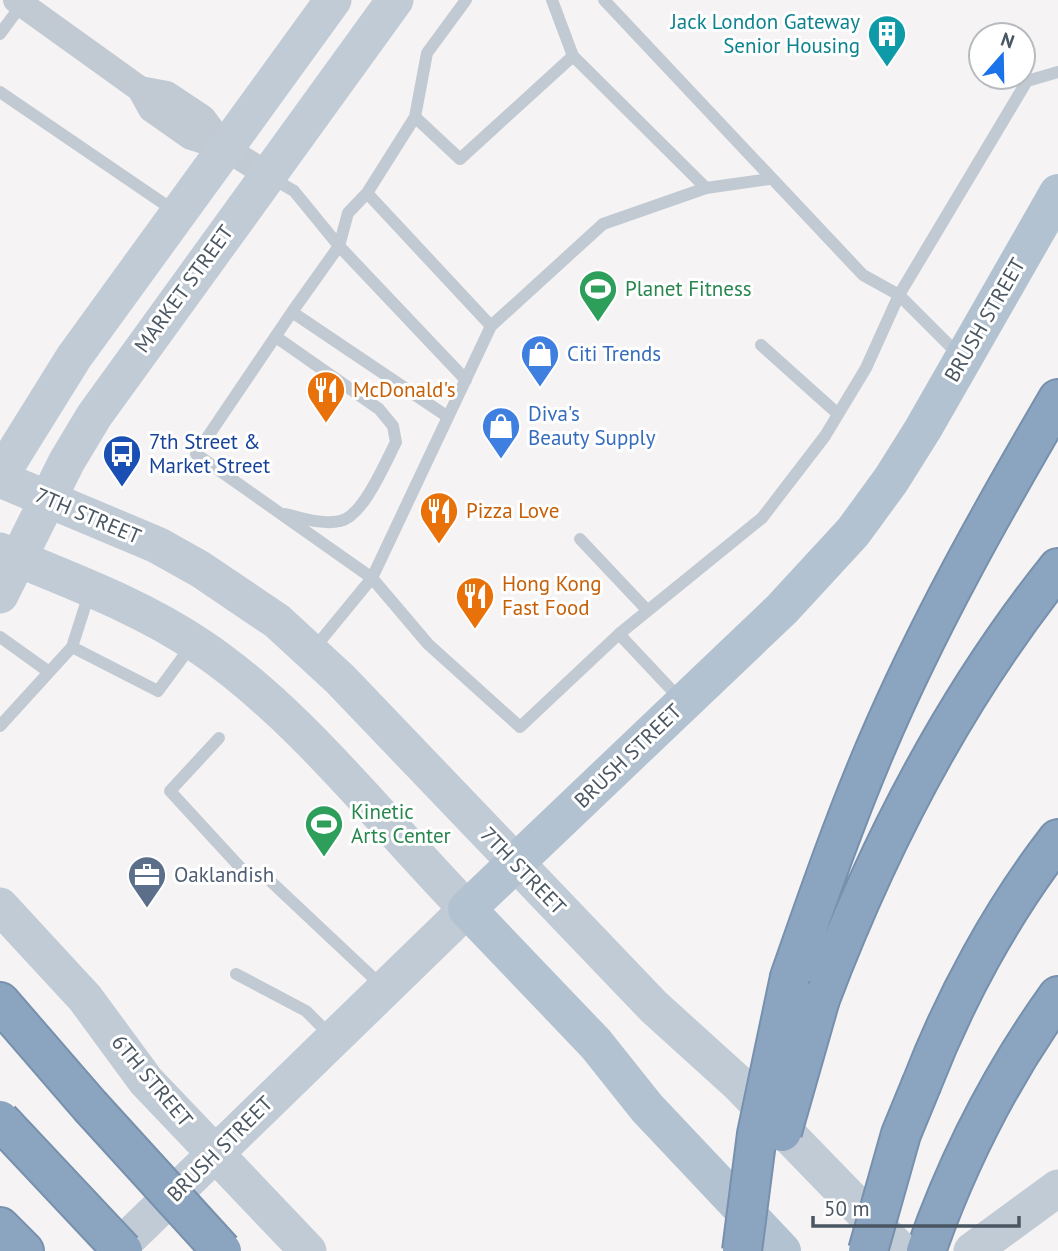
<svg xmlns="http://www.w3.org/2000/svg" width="1058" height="1251" font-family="'PT Sans',sans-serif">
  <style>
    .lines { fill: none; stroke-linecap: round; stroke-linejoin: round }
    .highway-casing { stroke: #7690ad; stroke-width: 42 }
    .lane { stroke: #c1cad2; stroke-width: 12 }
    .street { stroke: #c1cad2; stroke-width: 26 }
    .secondary { stroke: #c1cbd6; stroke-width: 37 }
    .primary { stroke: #b3c2d1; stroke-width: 38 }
    .highway { stroke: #8ba5c1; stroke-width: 38 }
    .highway-bridge-casing { stroke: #7690ad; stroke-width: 42; stroke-linecap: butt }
    .highway-bridge { stroke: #8ba5c1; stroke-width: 38 }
    .labels { text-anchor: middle; stroke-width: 6; stroke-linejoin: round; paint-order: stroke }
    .culture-label { font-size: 21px; fill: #0d838f; stroke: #fff; text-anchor: end }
    .street-label { font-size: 21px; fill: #4a5661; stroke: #fff }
    .leisure-label { font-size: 21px; fill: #27864d; stroke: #fff; text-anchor: start }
    .shop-label { font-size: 21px; fill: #366cbe; stroke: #fff; text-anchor: start }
    .food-label { font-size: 21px; fill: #c56008; stroke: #fff; text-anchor: start }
    .transit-label { font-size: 21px; fill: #164399; stroke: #fff; text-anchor: start }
    .service-label { font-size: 21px; fill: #4e5e75; stroke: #fff; text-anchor: start }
  </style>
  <rect width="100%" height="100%" fill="#f5f3f3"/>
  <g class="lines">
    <g class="highway-casing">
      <path id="highway" d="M 790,977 C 817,900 844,822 876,747 C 927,627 992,512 1058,399
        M 820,999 C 879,843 954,698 1058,568
        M 0,1002 L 90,1106
        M 922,1083 C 955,998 1002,911 1058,839
        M 0,1227 L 24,1251
        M 926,1251 C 958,1160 1002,1074 1058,996"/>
    </g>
    <path class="lane" d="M 552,0 L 573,56
      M 604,0 L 863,275 L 899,295 L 960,356
      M 0,34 L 22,4
      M 0,92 L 176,212
      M 415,117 L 427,53 L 466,0
      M 270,177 L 294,191 L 339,246 L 466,380
      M 706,188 L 573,56 L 460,159 L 415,117 L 367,193 L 491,326 L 603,224 L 706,188 L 769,179
      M 367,193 L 348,213 L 339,246 L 292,312 L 448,417
      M 292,312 L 196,454 L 372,578 L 428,644 L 520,727 L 619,634 L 762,518 L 825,436 L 866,368 L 899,295 L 1027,81 L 1058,72
      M 276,337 L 379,409 L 393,426 L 396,442 C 386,461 363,517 340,521 C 322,525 303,518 285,514
      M 761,345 L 838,414
      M 580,539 L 647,610
      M 619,634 L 681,700
      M 0,637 L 49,672
      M 72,647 L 90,591
      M 312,651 L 372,578 L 491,326
      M 0,726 L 72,647 L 158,691 L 191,646
      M 219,738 L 170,791 L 250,878 L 265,876 L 382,986
      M 236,974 L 306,1011 L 330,1035"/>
    <path class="street" d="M 16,0 L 140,89 L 167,94 L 203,118 L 225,148
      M 140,89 L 151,109 L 191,137 L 225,148 L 268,175"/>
    <path class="secondary" d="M 0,476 L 74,357 L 333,0
      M 0,479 L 157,545 L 200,569 L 277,621 L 340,679 L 654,1007 L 739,1084 L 901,1251
      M 0,551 C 69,580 139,605 201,647 C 299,713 384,824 467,909 L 115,1251
      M 0,595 L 67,461 L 94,416 L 395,0
      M 0,906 L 85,998 L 146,1081 L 308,1251
      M 972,1251 L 1058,1188"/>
    <path class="primary" d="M 782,1251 L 647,1108 L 596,1044 L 467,909 L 782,609 L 853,532 L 891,480 L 923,429 L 1058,193"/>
    <use href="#highway" class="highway"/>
    <g class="highway-bridge-casing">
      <path id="highway-bridge" d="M 90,1106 L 222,1251
        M 0,1120 L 123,1251
        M 782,1132 L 820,999
        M 742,1251 L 757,1134 L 790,977
        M 868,1251 L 901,1134 L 922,1083"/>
    </g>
    <use href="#highway-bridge" class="highway-bridge"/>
  </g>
  <defs>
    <g id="building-pin" transform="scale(2.0125)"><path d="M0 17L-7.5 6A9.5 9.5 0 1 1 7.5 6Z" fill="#0f9aa8" stroke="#fff"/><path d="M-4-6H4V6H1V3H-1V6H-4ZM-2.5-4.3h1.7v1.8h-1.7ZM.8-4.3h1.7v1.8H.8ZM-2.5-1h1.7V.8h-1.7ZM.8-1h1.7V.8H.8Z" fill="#fff"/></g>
    <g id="stadium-pin" transform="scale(2.0125)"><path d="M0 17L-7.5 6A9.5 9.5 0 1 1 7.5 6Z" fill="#2e9e5b" stroke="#fff"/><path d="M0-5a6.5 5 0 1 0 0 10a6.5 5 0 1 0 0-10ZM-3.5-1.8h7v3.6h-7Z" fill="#fff"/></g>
    <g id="shop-pin" transform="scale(2.0125)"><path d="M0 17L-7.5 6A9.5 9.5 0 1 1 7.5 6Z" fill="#3f7fe0" stroke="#fff"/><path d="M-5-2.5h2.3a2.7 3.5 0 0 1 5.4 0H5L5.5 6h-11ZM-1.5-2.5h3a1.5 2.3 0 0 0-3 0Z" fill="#fff"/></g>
    <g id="restaurant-pin" transform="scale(2.0125)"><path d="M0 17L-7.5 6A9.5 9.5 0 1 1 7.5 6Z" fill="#e8710a" stroke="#fff"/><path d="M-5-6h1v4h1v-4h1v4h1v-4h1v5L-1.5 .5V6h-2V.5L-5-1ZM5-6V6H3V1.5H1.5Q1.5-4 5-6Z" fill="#fff"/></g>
    <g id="bus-pin" transform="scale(2.0125)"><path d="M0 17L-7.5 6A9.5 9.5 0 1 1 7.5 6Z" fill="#1a4fb4" stroke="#fff"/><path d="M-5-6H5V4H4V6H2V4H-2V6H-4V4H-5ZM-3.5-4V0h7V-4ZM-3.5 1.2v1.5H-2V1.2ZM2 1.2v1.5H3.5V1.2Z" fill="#fff"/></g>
    <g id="office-pin" transform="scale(2.0125)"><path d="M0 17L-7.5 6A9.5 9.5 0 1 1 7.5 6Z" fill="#5c6f8a" stroke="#fff"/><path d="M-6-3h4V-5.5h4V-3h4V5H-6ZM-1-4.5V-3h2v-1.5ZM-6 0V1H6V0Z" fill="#fff"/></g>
  </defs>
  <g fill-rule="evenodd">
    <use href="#building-pin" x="887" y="34"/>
    <use href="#stadium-pin" x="598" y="289"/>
    <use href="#shop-pin" x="540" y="354"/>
    <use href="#restaurant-pin" x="326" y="390"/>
    <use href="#shop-pin" x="501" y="426"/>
    <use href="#bus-pin" x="122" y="454"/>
    <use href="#restaurant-pin" x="439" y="511"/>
    <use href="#restaurant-pin" x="475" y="596"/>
    <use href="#stadium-pin" x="324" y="824"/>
    <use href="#office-pin" x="147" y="875"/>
  </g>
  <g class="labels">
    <g class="culture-label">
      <text x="860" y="29">Jack London Gateway<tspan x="860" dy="24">Senior Housing</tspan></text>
    </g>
    <g class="street-label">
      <text transform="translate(184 289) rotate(-54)" y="7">MARKET STREET</text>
      <text transform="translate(985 320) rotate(-60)" y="7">BRUSH STREET</text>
      <text transform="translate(88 516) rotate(23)" y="7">7TH STREET</text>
      <text transform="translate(628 756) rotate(-44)" y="7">BRUSH STREET</text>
      <text transform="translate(523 871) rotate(46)" y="7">7TH STREET</text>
      <text transform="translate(152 1081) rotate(50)" y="7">6TH STREET</text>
      <text transform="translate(220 1149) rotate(-45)" y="7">BRUSH STREET</text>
    </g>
    <g class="leisure-label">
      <text x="625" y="296">Planet Fitness</text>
      <text x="351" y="819">Kinetic<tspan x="351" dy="24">Arts Center</tspan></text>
    </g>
    <g class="shop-label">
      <text x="567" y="361">Citi Trends</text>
      <text x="528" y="421">Diva's<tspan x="528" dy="24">Beauty Supply</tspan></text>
    </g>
    <g class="food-label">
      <text x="353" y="397">McDonald's</text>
      <text x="466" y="518">Pizza Love</text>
      <text x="502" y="591">Hong Kong<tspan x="502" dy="24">Fast Food</tspan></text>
    </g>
    <g class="transit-label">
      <text x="149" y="449">7th Street &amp;<tspan x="149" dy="24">Market Street</tspan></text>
    </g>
    <g class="service-label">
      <text x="174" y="882">Oaklandish</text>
    </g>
  </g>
  <g transform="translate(1002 56) rotate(20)"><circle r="33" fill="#ffffff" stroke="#b7bbc0" stroke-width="2"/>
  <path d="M0-5L12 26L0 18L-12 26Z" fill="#1a73e8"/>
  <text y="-10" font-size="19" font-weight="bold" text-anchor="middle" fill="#4a5661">N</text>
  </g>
  <path d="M813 1216v10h206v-10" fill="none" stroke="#4a5661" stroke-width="3.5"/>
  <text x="824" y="1216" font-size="21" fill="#4a5661" stroke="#ffffff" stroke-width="5" paint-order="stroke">50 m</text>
</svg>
